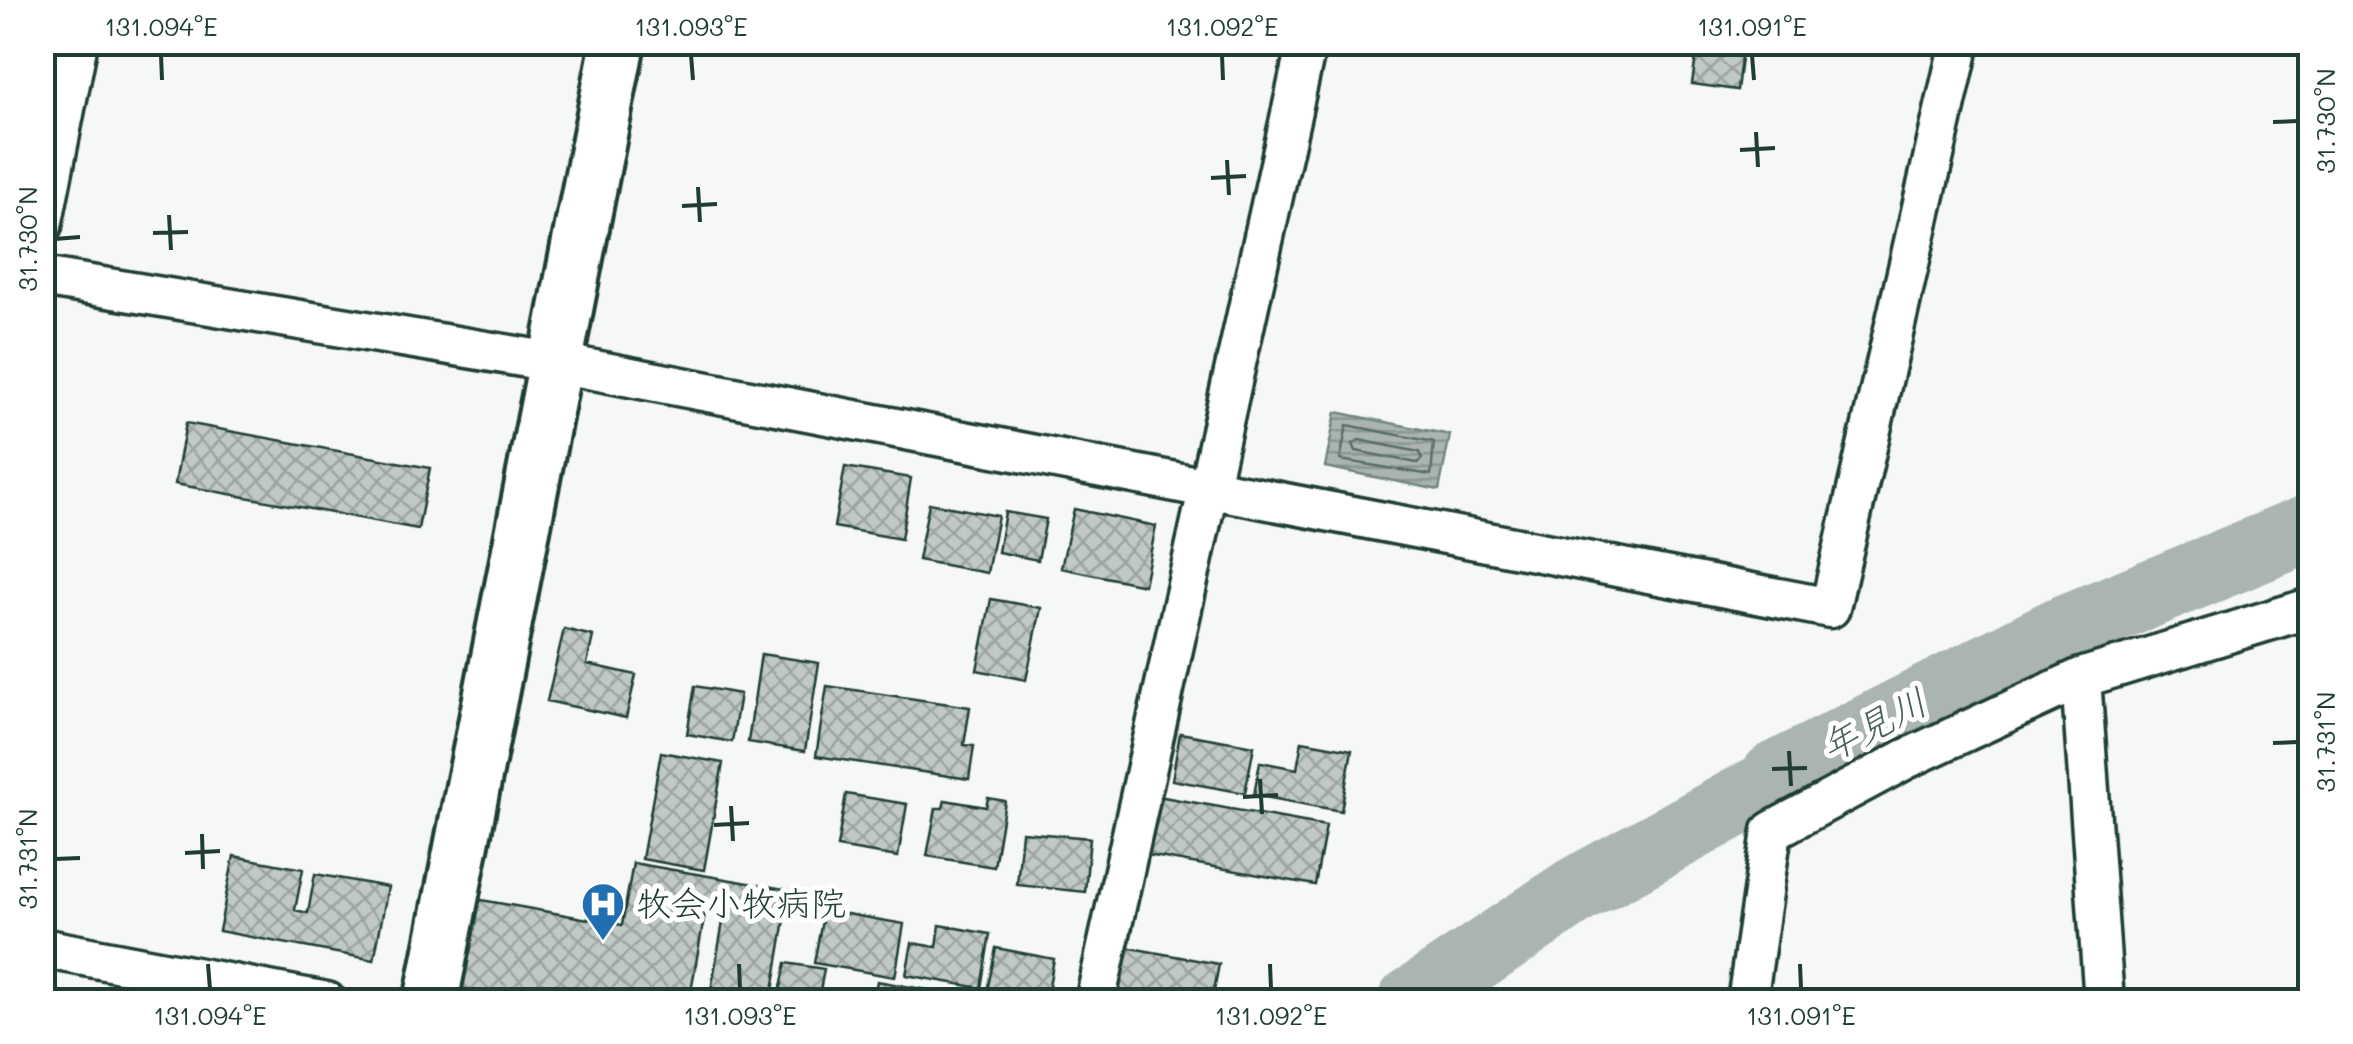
<svg xmlns="http://www.w3.org/2000/svg" width="2353" height="1044" font-family="Mali,'Klee One',sans-serif">
  <style>
    .water { fill: url(#water-rules); stroke: #72857f; stroke-width: 2.5 }
    .lines { fill: none; stroke-linecap: round; stroke-linejoin: round }
    .shore { stroke: #576d66; stroke-width: 2.5 }
    .river { stroke: #aab5b1; stroke-width: 68 }
    .building { fill: url(#building-cross-hatch); stroke: #1f3d34; stroke-width: 2.5 }
    .street-casing { stroke: #1f3d34; stroke-width: 45 }
    .secondary-casing { stroke: #1f3d34; stroke-width: 60 }
    .street { stroke: #fff; stroke-width: 38 }
    .secondary { stroke: #fff; stroke-width: 52 }
    .ticks { fill: none; stroke: #1f3d34; stroke-width: 4 }
    .labels { text-anchor: middle; stroke-width: 10; stroke-linejoin: round; paint-order: stroke }
    .poi-label { font-size: 35px; fill: #1f3d34; stroke: #fff; text-anchor: start }
    .water-label { font-size: 38px; font-style: italic; fill: #49615a; stroke: #fff }
    .neatline { fill: none; stroke: #1f3d34; stroke-width: 4 }
    .ticks-label { font-size: 25px; text-anchor: middle; fill: #1f3d34 }
  </style>
  <defs>
    <pattern id="water-rules" width="6" height="5" patternUnits="userSpaceOnUse" patternTransform="scale(2.5)"><rect width="6" height="5" fill="#aab5b1"/><path d="M0 2.5h6" fill="none" stroke="#8a9491"/></pattern>
    <pattern id="building-cross-hatch" width="8" height="8" patternUnits="userSpaceOnUse" patternTransform="scale(2.5)"><rect width="8" height="8" fill="#c0c9c6"/><path d="M0 0l8 8M0 8l8-8" fill="none" stroke="#9ba4a2"/></pattern>
  </defs>
  <rect width="100%" height="100%" fill="#f6f7f7"/>
  <filter id="ink" filterUnits="userSpaceOnUse"><feTurbulence type="fractalNoise" baseFrequency=".01" numOctaves="2"/><feDisplacementMap in="SourceGraphic" scale="20" xChannelSelector="R" yChannelSelector="G"/><feConvolveMatrix kernelMatrix="1 2 1 2 8 2 1 2 1" color-interpolation-filters="sRGB"/></filter>
  <g filter="url(#ink)">
    <path class="water" d="M 1336,412 L 1450,435 L 1439,490 L 1325,467 Z"/>
    <g class="lines">
      <path class="shore" d="M 1347,425 L 1434,442 L 1431,475 L 1340,460 Z
        M 1359,440 L 1419,452 L 1422,459 L 1417,463 L 1356,451 L 1353,444 Z"/>
      <path class="river" d="M 1411,1002 L 1575,891 L 1772,783 L 1775,776 L 2057,632 L 2310,528"/>
    </g>
    <path class="building" d="M 1698,42 L 1743,42 L 1737,90 L 1692,84 Z
      M 186,423 L 430,468 L 418,529 L 175,484 Z
      M 845,467 L 911,478 L 901,539 L 834,527 Z
      M 929,503 L 998,516 L 987,573 L 918,560 Z
      M 1074,509 L 1156,526 L 1144,585 L 1061,568 Z
      M 1005,512 L 1046,519 L 1038,560 L 998,552 Z
      M 991,599 L 1041,608 L 1026,680 L 977,670 Z
      M 564,629 L 593,636 L 587,664 L 636,675 L 626,718 L 547,701 Z
      M 761,654 L 819,663 L 805,751 L 748,742 Z
      M 695,686 L 740,694 L 732,742 L 687,734 Z
      M 827,686 L 970,707 L 964,745 L 974,746 L 969,779 L 816,756 Z
      M 1180,733 L 1254,746 L 1245,793 L 1172,780 Z
      M 1302,741 L 1352,750 L 1341,811 L 1254,795 L 1260,762 L 1297,769 Z
      M 661,752 L 723,763 L 704,870 L 642,859 Z
      M 846,794 L 907,804 L 898,857 L 837,847 Z
      M 1152,795 L 1326,826 L 1315,885 L 1142,854 Z
      M 988,798 L 1005,801 L 994,867 L 927,856 L 936,808 L 943,808 L 945,800 L 986,807 Z
      M 1022,832 L 1090,838 L 1085,892 L 1017,885 Z
      M 234,856 L 303,869 L 295,910 L 308,913 L 315,874 L 388,887 L 374,960 L 219,931 Z
      M 633,863 L 790,890 L 771,1002 L 709,1002 L 724,916 L 705,913 L 689,1002 L 537,1002 L 458,988 L 464,897 L 622,925 Z
      M 824,910 L 904,924 L 895,977 L 814,963 Z
      M 940,925 L 990,934 L 981,988 L 906,975 L 912,943 L 937,947 Z
      M 1120,946 L 1219,964 L 1212,1002 L 1110,999 Z
      M 996,948 L 1054,959 L 1046,1002 L 987,991 Z
      M 786,963 L 824,969 L 818,1002 L 778,1002 Z
      M 877,981 L 945,993 L 944,1002 L 873,1002 Z"/>
    <g class="lines">
      <g class="street-casing">
        <path id="street" d="M 42,226 L 78,42
          M 42,277 L 558,363 L 1830,608 L 1960,42
          M 2081,678 L 2104,1002
          M 42,948 L 327,1002
          M 1095,1002 L 1307,42
          M 1747,1002 L 1772,831 L 1906,759 L 2081,678 L 2310,608"/>
      </g>
      <g class="secondary-casing">
        <path id="secondary" d="M 431,1002 L 618,42"/>
      </g>
      <use href="#street" class="street"/>
      <use href="#secondary" class="secondary"/>
    </g>
  </g>
  <path class="ticks" d="M 161,55 L 162,80M 691,55 L 693,80M 1222,55 L 1223,80M 1752,55 L 1754,80M 2273,122 L 2298,121M 1756,132 L 1758,167M 1740,150 L 1775,148M 1227,160 L 1229,195M 1211,178 L 1246,176M 698,187 L 700,222M 682,206 L 717,204M 169,215 L 171,250M 153,233 L 188,232M 55,239 L 80,237M 2273,743 L 2298,742M 1789,751 L 1791,786M 1772,769 L 1807,768M 1260,779 L 1262,814M 1243,797 L 1278,795M 731,806 L 733,841M 714,825 L 749,823M 202,834 L 203,869M 185,853 L 220,851M 55,859 L 80,858M 208,964 L 210,989M 739,964 L 740,989M 1270,964 L 1271,989M 1800,964 L 1801,989"/>
  <defs>
    <g id="hospital-pin" transform="scale(2.25)"><path d="M0 17L-7.5 6A9.5 9.5 0 1 1 7.5 6Z" fill="#1f6fb2" stroke="#fff"/><path d="M-5-5h3v3.5h4V-5h3V5h-3V1.5h-4V5h-3Z" fill="#fff"/></g>
  </defs>
  <g fill-rule="evenodd">
    <use href="#hospital-pin" x="603" y="904"/>
  </g>
  <g class="labels">
    <g class="poi-label">
      <text x="636" y="916">牧会小牧病院</text>
    </g>
    <g class="water-label">
      <text transform="translate(1874 725) rotate(-27)" y="13">年見川</text>
    </g>
  </g>
  <rect width="2353" height="1044" fill="none" stroke="#fff" stroke-width="110"/>
  <rect x="55" y="55" width="2243" height="934" class="neatline"/>
  <g class="ticks-label">
    <text x="161" y="36">131.094°E</text>
    <text x="691" y="36">131.093°E</text>
    <text x="1222" y="36">131.092°E</text>
    <text x="1752" y="36">131.091°E</text>
    <text transform="translate(2326 121) rotate(-90)" y="9">31.730°N</text>
    <text transform="translate(28 239) rotate(-90)" y="9">31.730°N</text>
    <text transform="translate(2326 742) rotate(-90)" y="9">31.731°N</text>
    <text transform="translate(28 859) rotate(-90)" y="9">31.731°N</text>
    <text x="210" y="1025">131.094°E</text>
    <text x="740" y="1025">131.093°E</text>
    <text x="1271" y="1025">131.092°E</text>
    <text x="1801" y="1025">131.091°E</text>
  </g>
</svg>
